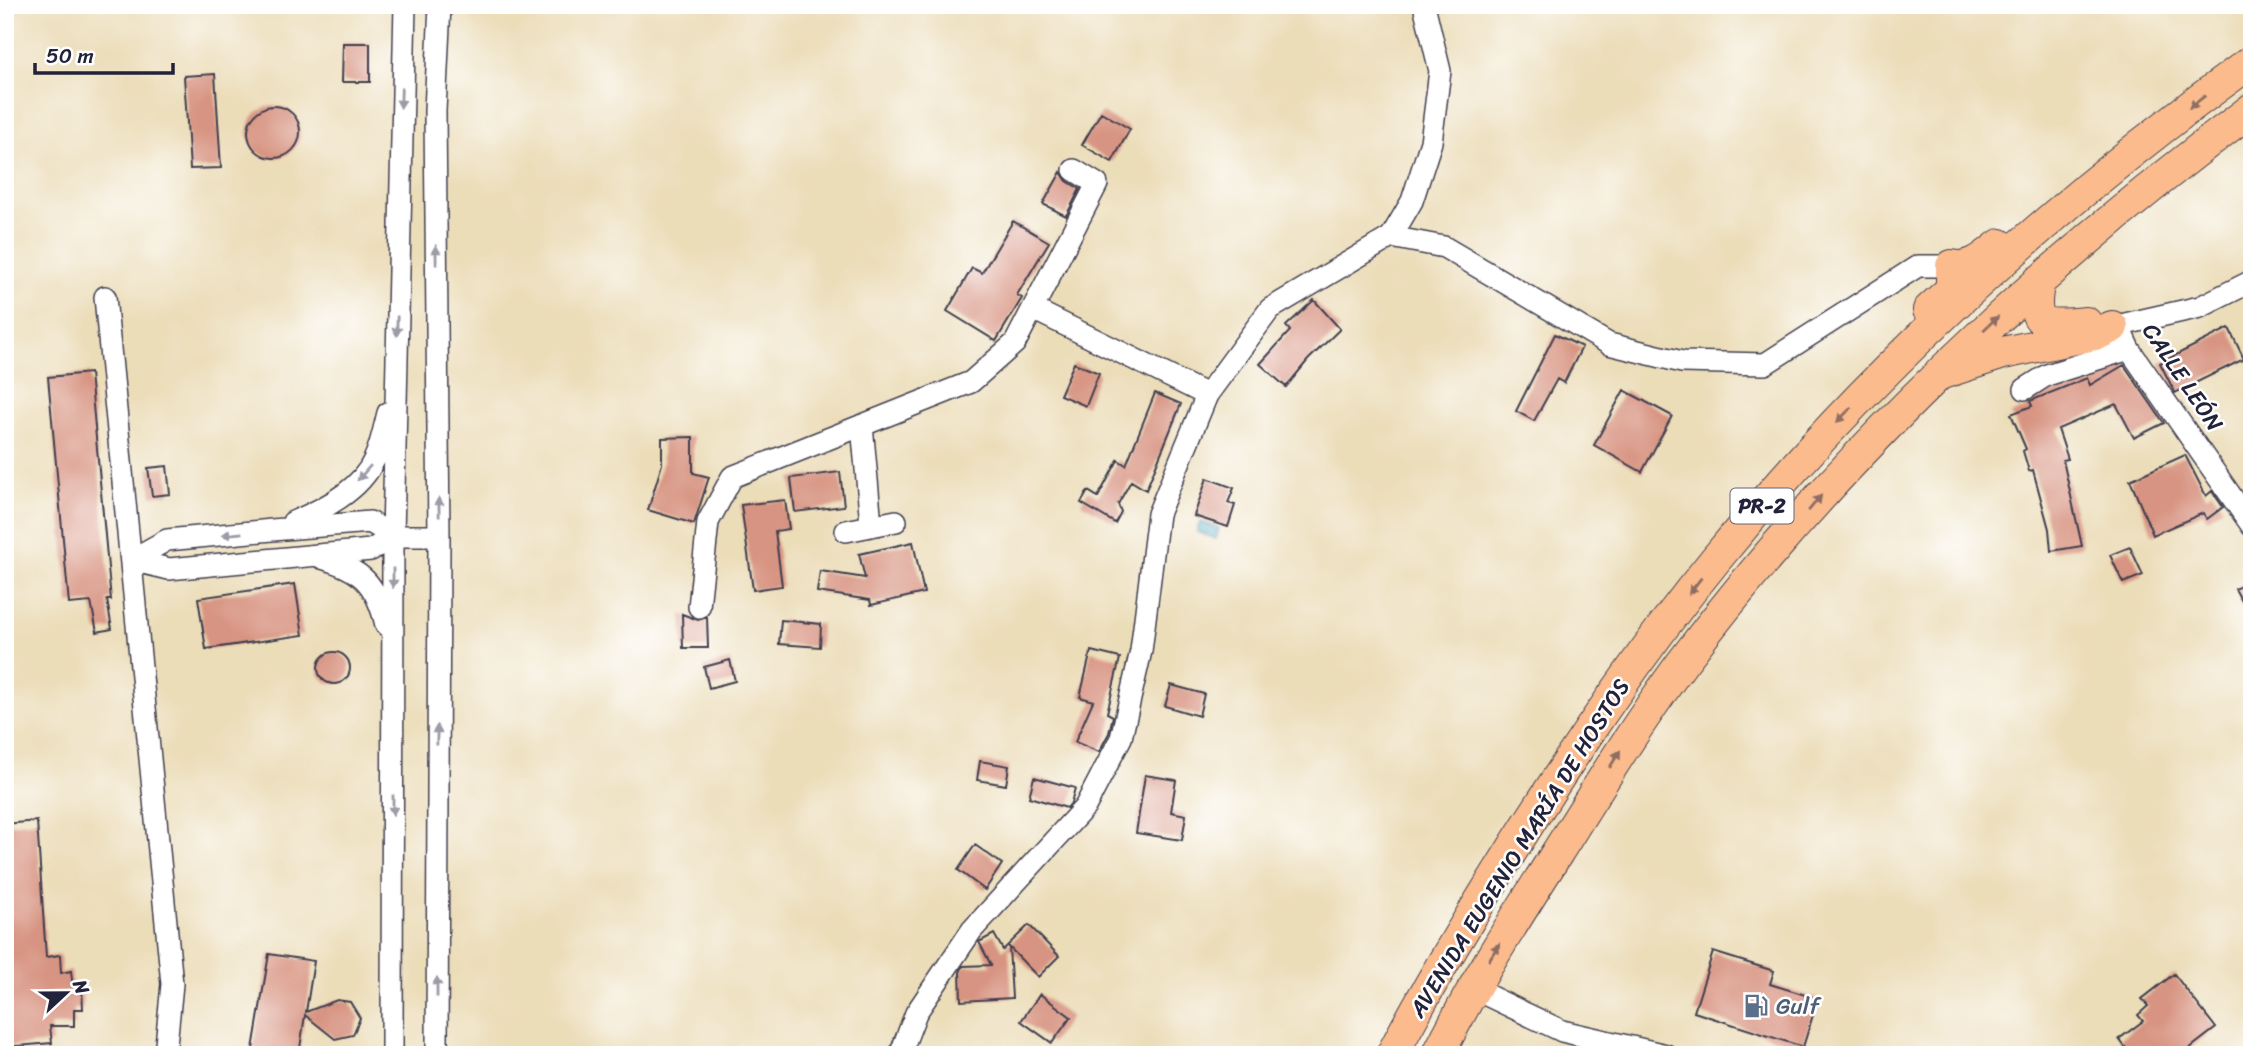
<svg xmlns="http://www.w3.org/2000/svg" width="2257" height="1060" font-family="Sriracha,sans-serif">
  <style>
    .water { fill: url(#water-waves); stroke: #33647f; stroke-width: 2 }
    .building { fill: #d89482 }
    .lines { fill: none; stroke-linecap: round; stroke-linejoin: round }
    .minor-casing { stroke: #403e4e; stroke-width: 24 }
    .highway-casing { stroke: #403e4e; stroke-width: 34 }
    .minor { stroke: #fff; stroke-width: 21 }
    .highway { stroke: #fbbb8d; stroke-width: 32 }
    .oneway { fill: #9c9ca7 }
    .oneway2 { fill: #8e6e64 }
    .labels { text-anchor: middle; stroke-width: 5; stroke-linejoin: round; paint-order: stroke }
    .shield { fill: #fff; stroke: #646476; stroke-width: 2 }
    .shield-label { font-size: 21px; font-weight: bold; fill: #22223b }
    .street-label { font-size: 23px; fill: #22223b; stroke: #fff }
    .service-label { font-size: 23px; fill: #4e5e75; stroke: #fff; text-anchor: start }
  </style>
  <defs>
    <pattern id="water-waves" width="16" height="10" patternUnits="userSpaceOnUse" patternTransform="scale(1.75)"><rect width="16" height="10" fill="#44a7c3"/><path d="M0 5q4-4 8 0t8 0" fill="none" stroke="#3888a0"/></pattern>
  </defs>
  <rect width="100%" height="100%" fill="#fff"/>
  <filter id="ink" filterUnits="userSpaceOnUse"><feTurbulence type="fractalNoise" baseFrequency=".0143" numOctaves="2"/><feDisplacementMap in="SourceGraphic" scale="14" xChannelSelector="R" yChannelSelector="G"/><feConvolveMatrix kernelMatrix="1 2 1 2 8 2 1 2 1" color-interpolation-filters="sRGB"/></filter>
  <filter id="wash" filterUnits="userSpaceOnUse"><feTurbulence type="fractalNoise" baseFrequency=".00686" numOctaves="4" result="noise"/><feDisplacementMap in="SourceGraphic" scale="28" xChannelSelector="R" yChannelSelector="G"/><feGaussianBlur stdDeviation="1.57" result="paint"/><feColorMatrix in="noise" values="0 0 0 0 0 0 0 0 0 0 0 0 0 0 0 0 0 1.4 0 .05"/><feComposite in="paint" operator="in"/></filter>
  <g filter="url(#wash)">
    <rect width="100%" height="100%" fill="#ecddb9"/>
    <path class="water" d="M 1200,522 L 1219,528 L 1216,539 L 1197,532 Z"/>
    <g id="blocks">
      <path class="building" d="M 343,43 L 370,43 L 370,82 L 342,82 Z
        M 215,74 L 221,168 L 190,169 L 184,76 Z
        M248 132a26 26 0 1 1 52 0a26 26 0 1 1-52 0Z
        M 1101,112 L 1130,129 L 1112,162 L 1082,145 Z
        M 1061,172 L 1067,181 L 1080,189 L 1066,216 L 1043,204 Z
        M 1013,221 L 1049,242 L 1017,295 L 1022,298 L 996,341 L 947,311 L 972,268 L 982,273 Z
        M 1314,300 L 1340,329 L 1308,360 L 1286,387 L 1260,364 L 1290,331 L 1286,326 Z
        M 2229,328 L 2244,359 L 2175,393 L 2160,363 Z
        M 1555,334 L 1582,347 L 1564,383 L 1557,379 L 1534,421 L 1516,411 Z
        M 1074,363 L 1099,373 L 1086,406 L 1060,395 Z
        M 2124,365 L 2164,423 L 2134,438 L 2116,404 L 2058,429 L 2068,459 L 2063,460 L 2082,546 L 2051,551 L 2049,529 L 2033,470 L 2029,471 L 2023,451 L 2026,449 L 2011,414 L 2032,406 L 2030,401 L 2087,378 L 2090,385 Z
        M 90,373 L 111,600 L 107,600 L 112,629 L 97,632 L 91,602 L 69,604 L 48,377 Z
        M 1624,390 L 1672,416 L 1642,472 L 1594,445 Z
        M 1155,393 L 1181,404 L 1146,490 L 1131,481 L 1118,504 L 1121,512 L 1115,523 L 1081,503 L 1088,491 L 1098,497 L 1118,460 L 1126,465 Z
        M 693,437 L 693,473 L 709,477 L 694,524 L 648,510 L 662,464 L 662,438 Z
        M 2185,455 L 2206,496 L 2212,491 L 2223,507 L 2207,519 L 2203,513 L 2153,535 L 2130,480 Z
        M 167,466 L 170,494 L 152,496 L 148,468 Z
        M 840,472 L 844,506 L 795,512 L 791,478 Z
        M 1207,478 L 1234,488 L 1228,503 L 1235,505 L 1228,527 L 1194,516 Z
        M 785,500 L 789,529 L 775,531 L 782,586 L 753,590 L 741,505 Z
        M 913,542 L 924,593 L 871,605 L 870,600 L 817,592 L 820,571 L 865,578 L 859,554 Z
        M 2130,547 L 2143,575 L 2123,583 L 2110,555 Z
        M 2252,579 L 2252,619 L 2235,589 Z
        M 295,584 L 303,635 L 206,649 L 198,598 Z
        M 682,614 L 698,620 L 707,617 L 708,648 L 683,648 Z
        M 781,620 L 821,624 L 820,647 L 779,644 Z
        M 1091,651 L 1120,658 L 1107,713 L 1113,716 L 1109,733 L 1099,752 L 1075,742 L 1093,701 L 1080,697 Z
        M318 668a16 16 0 1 1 32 0a16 16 0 1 1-32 0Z
        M 730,660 L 735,681 L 709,688 L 704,667 Z
        M 1171,685 L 1204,694 L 1199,716 L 1165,706 Z
        M 980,761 L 1009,766 L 1006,785 L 977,780 Z
        M 1145,775 L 1176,780 L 1171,812 L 1186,815 L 1182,840 L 1136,833 Z
        M 1034,777 L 1075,788 L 1071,803 L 1067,808 L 1029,797 Z
        M 37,821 L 46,957 L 60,955 L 61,973 L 71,971 L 73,988 L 82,988 L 83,1009 L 74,1009 L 74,1026 L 50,1026 L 52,1043 L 5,1047 L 5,824 Z
        M 975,845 L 1002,864 L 985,890 L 958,870 Z
        M 1029,925 L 1059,956 L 1038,977 L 1009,947 L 1012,998 L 961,1001 L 960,972 L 963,966 L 991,965 L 979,942 L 994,934 L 1003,950 Z
        M 1713,952 L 1774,971 L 1770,984 L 1818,999 L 1803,1047 L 1694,1012 Z
        M 269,954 L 314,961 L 306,1012 L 337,1000 L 350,1002 L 360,1018 L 353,1035 L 335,1039 L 305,1015 L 299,1055 L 252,1055 Z
        M 2174,974 L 2216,1028 L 2181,1055 L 2131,1055 L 2119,1039 L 2143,1021 L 2138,1015 L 2148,1006 L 2142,999 Z
        M 1040,994 L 1071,1017 L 1052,1043 L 1021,1021 Z"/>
    </g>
  </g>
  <g filter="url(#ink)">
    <use href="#blocks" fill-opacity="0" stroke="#403e4e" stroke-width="2"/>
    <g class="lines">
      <g class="minor-casing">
        <path id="minor" d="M 1391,237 L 1412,201 L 1431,142 L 1440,71 L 1424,5
          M 105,297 L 172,984 L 165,1055
          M 1035,310 L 1207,395
          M 2118,325 L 2129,349 L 2252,526
          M 2112,327 L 2200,307 L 2252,281
          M 2025,389 L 2047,375 L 2129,349
          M 862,425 L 871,524
          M 293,522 C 322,510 360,491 374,460 C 381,446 384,428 388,413
          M 846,531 L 896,521
          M 322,558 C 362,570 376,583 386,625
          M 131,560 L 169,569 L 371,550 L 393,536 L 439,536
          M 131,560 L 167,540 L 272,530 L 370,522 L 393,536
          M 699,607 L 708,522 L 732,477 L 971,382 L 1015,343 L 1097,184 L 1074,170
          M 1472,988 L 1562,1031 L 1666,1055
          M 392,1055 L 393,536 L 405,5
          M 437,1055 L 439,536 L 435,111 L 440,5
          M 900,1055 L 916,1013 L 972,930 L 1085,807 L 1121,738 L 1141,651 L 1158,514 L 1207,395 L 1270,309 L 1391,237 L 1444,247 L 1609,344 L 1682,362 L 1765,364 L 1918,266 L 1952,266"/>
      </g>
      <g class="highway-casing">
        <path id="highway" d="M 2039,281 C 2029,327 2044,327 2086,323
          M 1929,310 L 1952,289 L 1952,266 C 1971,271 1986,256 2000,245
          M 1945,372 L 2003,353 L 2099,333 L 2112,327
          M 1392,1055 C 1431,980 1475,909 1520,837 C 1581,741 1644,647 1716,559 C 1870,371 2055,203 2252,61
          M 1438,1055 C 1473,985 1515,919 1557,853 C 1597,789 1637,724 1682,663 C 1843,450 2039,268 2252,109"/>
      </g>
      <use href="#minor" class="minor"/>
      <use href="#highway" class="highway"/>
    </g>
    <defs><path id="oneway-solid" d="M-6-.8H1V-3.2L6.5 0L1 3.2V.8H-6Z" transform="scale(1.75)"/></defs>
    <g class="oneway">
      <use href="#oneway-solid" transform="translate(401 98) rotate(92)"/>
      <use href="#oneway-solid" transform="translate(436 255) rotate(-91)"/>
      <use href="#oneway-solid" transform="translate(397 326) rotate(91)"/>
      <use href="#oneway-solid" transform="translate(364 473) rotate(131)"/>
      <use href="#oneway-solid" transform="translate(439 507) rotate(-91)"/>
      <use href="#oneway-solid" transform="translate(232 534) rotate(174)"/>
      <use href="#oneway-solid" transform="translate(393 578) rotate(90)"/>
      <use href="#oneway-solid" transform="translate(437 735) rotate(-89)"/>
      <use href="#oneway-solid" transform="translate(393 805) rotate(90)"/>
      <use href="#oneway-solid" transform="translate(437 987) rotate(-90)"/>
    </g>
    <g class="oneway2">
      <use href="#oneway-solid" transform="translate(2197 102) rotate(142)"/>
      <use href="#oneway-solid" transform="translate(1991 323) rotate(-43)"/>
      <use href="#oneway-solid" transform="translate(1844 415) rotate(135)"/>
      <use href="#oneway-solid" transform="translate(1815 503) rotate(-50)"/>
      <use href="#oneway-solid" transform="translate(1695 586) rotate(128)"/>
      <use href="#oneway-solid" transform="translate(1615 759) rotate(-58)"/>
      <use href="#oneway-solid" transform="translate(1494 952) rotate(-58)"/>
    </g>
  </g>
  <defs>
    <g id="fuel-bare" transform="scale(1.89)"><path d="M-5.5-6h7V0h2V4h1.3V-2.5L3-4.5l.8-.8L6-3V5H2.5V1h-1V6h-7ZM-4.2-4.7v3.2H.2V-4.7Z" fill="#5c6f8a" stroke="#fff" stroke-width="2.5" paint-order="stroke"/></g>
  </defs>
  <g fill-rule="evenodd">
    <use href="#fuel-bare" x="1756" y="1006"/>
  </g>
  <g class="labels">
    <rect class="shield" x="1730.5" y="488.5" width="63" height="35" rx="5"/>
    <g class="shield-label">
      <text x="1762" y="513">PR-2</text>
    </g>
    <g class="street-label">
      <text transform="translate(2183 377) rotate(56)" y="8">CALLE LEÓN</text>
      <text transform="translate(1519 848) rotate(-58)" y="8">AVENIDA EUGENIO MARÍA DE HOSTOS</text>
    </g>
    <g class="service-label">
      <text x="1776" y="1014">Gulf</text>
    </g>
  </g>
  <rect width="2257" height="1060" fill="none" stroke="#fff" stroke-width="28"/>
  <g transform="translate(66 993) rotate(68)" stroke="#ffffff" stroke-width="5" paint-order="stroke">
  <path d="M0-5L12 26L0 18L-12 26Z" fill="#22223b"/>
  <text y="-10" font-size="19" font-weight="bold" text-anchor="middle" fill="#22223b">N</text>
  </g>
  <path d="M35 63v10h138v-10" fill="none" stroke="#22223b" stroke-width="3.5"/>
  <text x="46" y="63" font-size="21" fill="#22223b" stroke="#ffffff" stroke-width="5" paint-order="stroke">50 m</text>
</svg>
